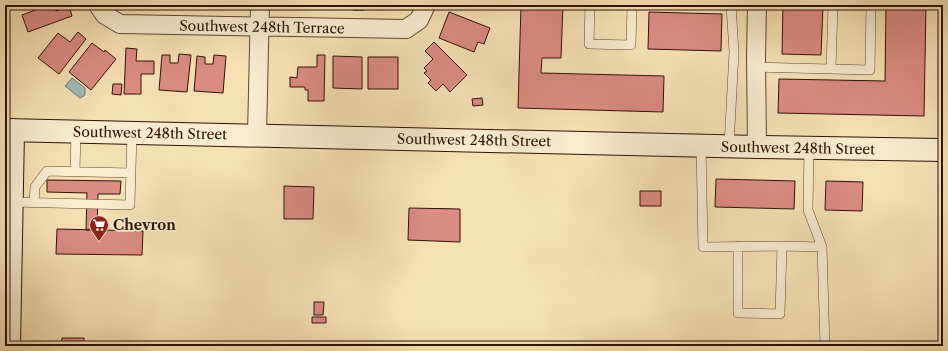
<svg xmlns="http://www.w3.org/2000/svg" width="948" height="351" font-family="'Libre Caslon Text',serif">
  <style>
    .water { fill: #9fbbb6; stroke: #72776f }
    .building { fill: #da8c81; stroke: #2f1105 }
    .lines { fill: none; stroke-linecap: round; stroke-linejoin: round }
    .lane-casing { stroke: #604531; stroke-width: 10 }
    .street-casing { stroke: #604531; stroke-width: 20 }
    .secondary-casing { stroke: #2f1105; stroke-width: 24 }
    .lane { stroke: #f8ebce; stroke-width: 9 }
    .street { stroke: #f8ebce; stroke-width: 18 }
    .secondary { stroke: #f8ebce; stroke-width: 22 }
    .labels { text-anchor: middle; stroke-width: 3.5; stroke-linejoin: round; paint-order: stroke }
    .street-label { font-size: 14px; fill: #2f1105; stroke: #f8ebce }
    .poi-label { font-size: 14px; font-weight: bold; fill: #2f1105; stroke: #f8ebce; text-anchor: start }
  </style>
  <rect width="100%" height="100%" fill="#f5e0b4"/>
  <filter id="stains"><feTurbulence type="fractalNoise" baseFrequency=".005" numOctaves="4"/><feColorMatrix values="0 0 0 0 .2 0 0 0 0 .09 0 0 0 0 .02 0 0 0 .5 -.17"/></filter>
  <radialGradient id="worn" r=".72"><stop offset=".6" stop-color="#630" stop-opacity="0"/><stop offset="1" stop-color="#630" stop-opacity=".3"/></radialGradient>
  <path class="water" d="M 72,78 L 85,88 L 85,95 L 80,98 L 65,86 Z"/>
  <path class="building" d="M 40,5 L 54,5 L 56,11 L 69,6 L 72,16 L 28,32 L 22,15 L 41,8 Z
    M 353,5 L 364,5 L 364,10 L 353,10 Z
    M 521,5 L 563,5 L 561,58 L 542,58 L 541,73 L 664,76 L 663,112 L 518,108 Z
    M 783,5 L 823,5 L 821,55 L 782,54 Z
    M 886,5 L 926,5 L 924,116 L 778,113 L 779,79 L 885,81 Z
    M 449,12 L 490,28 L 484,44 L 478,42 L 474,52 L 439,38 Z
    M 649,12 L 722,14 L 721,51 L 648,49 Z
    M 78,32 L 86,39 L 59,74 L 38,58 L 58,33 L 70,42 Z
    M 434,42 L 467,75 L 450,92 L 443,84 L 436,91 L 428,83 L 431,80 L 424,73 L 427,71 L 424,68 L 433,59 L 425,51 Z
    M 92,43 L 104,52 L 105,50 L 116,59 L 91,90 L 69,72 Z
    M 126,48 L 137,49 L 136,61 L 154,61 L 154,74 L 141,74 L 141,94 L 124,94 Z
    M 179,54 L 191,55 L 187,92 L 159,90 L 162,55 L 170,55 L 170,63 L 178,63 Z
    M 214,55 L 226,56 L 223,93 L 194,91 L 197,56 L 205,57 L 205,64 L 213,64 Z
    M 317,55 L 325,55 L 324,101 L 308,101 L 308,90 L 305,90 L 305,87 L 290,87 L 290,77 L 297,78 L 298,67 L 317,67 Z
    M 333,56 L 362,57 L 362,89 L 333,88 Z
    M 368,57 L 398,57 L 398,89 L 368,89 Z
    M 113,84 L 122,84 L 121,95 L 112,94 Z
    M 482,98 L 483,105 L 473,106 L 472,99 Z
    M 716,179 L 795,181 L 794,209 L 715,207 Z
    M 47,180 L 121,181 L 120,194 L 98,194 L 97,230 L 86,230 L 87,193 L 47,192 Z
    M 826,181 L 863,182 L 862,211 L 825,210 Z
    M 284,186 L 314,187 L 313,219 L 284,219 Z
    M 640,191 L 661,191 L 661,206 L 640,206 Z
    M 409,208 L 460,209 L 460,242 L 408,240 Z
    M 57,229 L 143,231 L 142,255 L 56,254 Z
    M 314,302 L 324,302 L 323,315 L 314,315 Z
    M 312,317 L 326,317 L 326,323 L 312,323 Z
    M 62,338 L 84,338 L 84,346 L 61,346 Z"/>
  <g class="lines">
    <g class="lane-casing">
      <path id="lane" d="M 590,5 L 589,44 L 631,45 L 632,5
        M 756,67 L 870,70 L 871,5
        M 831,69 L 833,5
        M 701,146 L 703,247 L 782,246 L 822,247
        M 729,146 L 734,52 L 731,5
        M 809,148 L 808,210 L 822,247 L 825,346
        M 75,171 L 76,131
        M 12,202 L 130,205 L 132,132
        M 34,202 L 35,187 L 47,171 L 131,173
        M 738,246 L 738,313 L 780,314 L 782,246"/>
    </g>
    <g class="street-casing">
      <path id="street" d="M 98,5 L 105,15 L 120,24 L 406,29 L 419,20 L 426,5
        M 757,5 L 756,57 L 757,147
        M 257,135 L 260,5"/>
    </g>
    <g class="secondary-casing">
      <path id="secondary" d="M 5,130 L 758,147 L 943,150
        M 9,346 L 13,130"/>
    </g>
    <use href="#lane" class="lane"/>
    <use href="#street" class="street"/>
    <use href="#secondary" class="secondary"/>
  </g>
  <defs>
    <g id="supermarket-pin" transform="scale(1)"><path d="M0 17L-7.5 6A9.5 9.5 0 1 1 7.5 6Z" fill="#8f2418" stroke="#f8ebce"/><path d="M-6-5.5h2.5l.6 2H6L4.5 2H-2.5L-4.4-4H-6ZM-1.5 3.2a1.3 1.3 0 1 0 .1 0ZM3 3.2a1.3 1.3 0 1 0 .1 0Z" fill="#fff"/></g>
  </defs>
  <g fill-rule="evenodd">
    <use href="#supermarket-pin" x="99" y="225"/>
  </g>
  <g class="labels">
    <g class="street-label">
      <text transform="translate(262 27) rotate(1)" y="5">Southwest 248th Terrace</text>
      <text transform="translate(150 133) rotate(1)" y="5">Southwest 248th Street</text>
      <text transform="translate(474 140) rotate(1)" y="5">Southwest 248th Street</text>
      <text transform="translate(798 148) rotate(1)" y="5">Southwest 248th Street</text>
    </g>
    <g class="poi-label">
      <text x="113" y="230">Chevron</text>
    </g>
  </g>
  <rect width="948" height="351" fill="none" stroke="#f5e0b4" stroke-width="20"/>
  <rect x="6" y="6" width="936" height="339" fill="none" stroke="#2f1105" stroke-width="2"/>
  <rect x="10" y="10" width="928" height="331" fill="none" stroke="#2f1105"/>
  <rect width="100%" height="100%" filter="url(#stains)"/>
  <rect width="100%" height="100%" fill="url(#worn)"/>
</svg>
